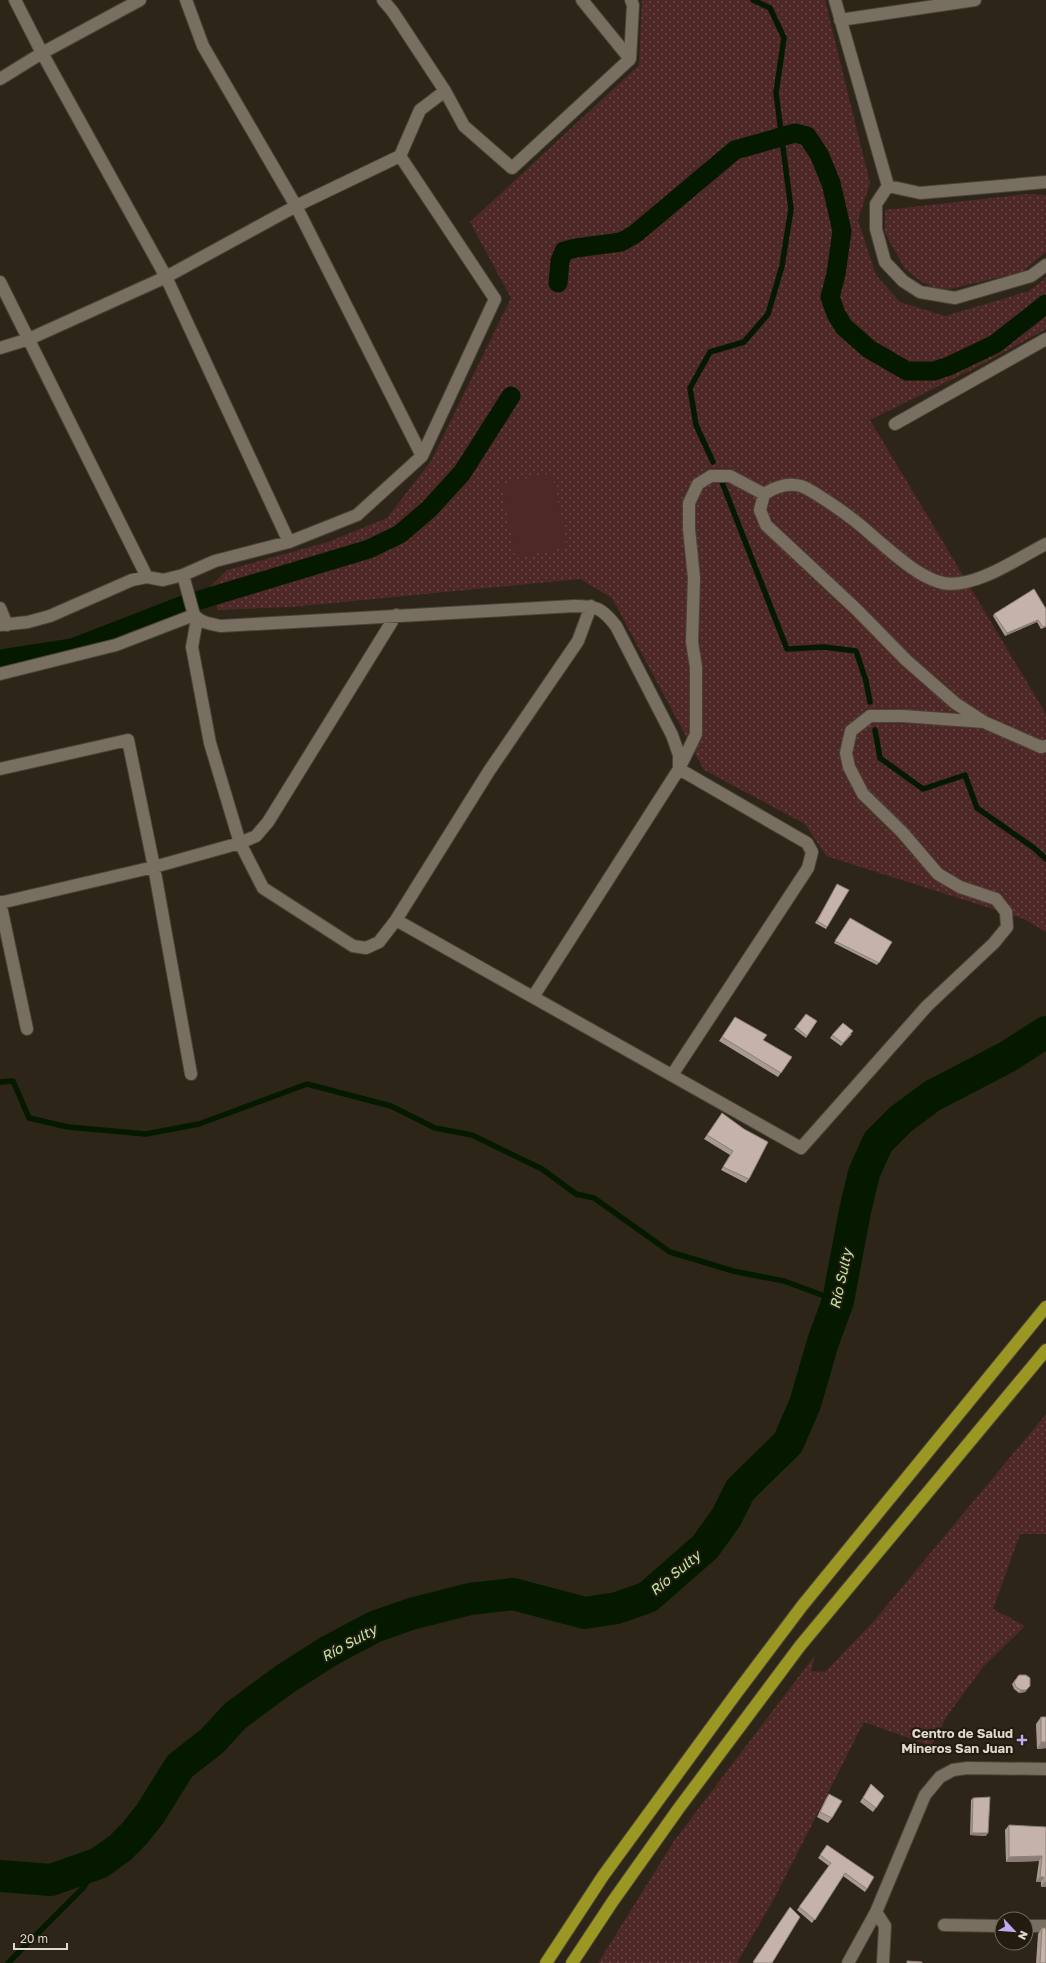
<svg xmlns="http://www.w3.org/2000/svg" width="1046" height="1963" font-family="'Golos Text',sans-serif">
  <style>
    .grass { fill: url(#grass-dots) }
    .green { fill: #4e2826 }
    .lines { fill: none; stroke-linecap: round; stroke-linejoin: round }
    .stream { stroke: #051900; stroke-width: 5.5 }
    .canal { stroke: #051900; stroke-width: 19 }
    .river { stroke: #051900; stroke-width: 32 }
    .minor-casing { stroke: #494338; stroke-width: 14 }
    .highway-casing { stroke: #494338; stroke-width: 14 }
    .minor { stroke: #796f60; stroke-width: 12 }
    .highway { stroke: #9a9722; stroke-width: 12 }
    .wall { fill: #a99a91 }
    .shaded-wall { fill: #8a7d76 }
    .building { fill: #c5b3a9; stroke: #8a7d76 }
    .poi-dot { fill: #c1a8f3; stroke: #231b0e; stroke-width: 1.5 }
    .labels { text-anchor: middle; stroke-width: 4; stroke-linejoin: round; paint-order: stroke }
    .poi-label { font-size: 13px; font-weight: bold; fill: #ded8d0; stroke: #231b0e; text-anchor: end }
    .water-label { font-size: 14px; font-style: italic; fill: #bdeda8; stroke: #231b0e }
  </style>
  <defs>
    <pattern id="grass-dots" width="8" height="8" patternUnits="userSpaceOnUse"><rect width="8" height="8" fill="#4e2826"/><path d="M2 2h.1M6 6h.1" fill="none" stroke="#674644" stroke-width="1.8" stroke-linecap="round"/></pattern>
  </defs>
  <rect width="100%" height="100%" fill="#2c2518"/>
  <path class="grass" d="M 642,0 L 825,0 L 870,183 L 858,220 L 876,275 L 900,302 L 945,316 L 1029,291 L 1046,278 L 1046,329 L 979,366 L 870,420 L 1046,714 L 1046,932 L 1024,919 L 826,856 L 805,824 L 704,770 L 612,598 L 580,579 L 291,607 L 218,610 L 210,587 L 227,570 L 328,542 L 387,518 L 431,461 L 511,298 L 470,222 L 639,65 Z
    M 1026,194 L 1046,195 L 1046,252 L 1022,272 L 941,291 L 922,282 L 905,269 L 885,233 L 885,210 Z
    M 1046,1414 L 1046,1534 L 1020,1534 L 993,1609 L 1025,1626 L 983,1667 L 947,1716 L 931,1746 L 864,1722 L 775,1897 L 737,1963 L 598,1963 L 674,1841 L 815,1655 L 811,1671 L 825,1672 L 874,1621 Z"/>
  <path class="green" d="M 552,473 L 567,547 L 516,558 L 501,484 Z"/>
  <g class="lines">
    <path class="stream" d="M 713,462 L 696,425 L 690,388 L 710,352 L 744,342 L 768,314 L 782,266 L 791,209 L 776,93 L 784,38 L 770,8 L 753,0
      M 720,477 L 787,649 L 824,647 L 856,651 L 866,681 L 870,702
      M 875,730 L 880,758 L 923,789 L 965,775 L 977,808 L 1034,848 L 1046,859
      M 0,1082 L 13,1081 L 29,1118 L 68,1127 L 146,1134 L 199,1124 L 307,1084 L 391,1106 L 435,1128 L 472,1135 L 542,1169 L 576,1194 L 594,1198 L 670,1252 L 733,1271 L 784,1281 L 838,1301
      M 8,1963 L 83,1888 L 99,1863"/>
    <path class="canal" d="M 558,283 L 560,261 L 564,251 L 576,248 L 621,242 L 635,234 L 735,150 L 795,133 L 807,136 L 819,154 L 831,183 L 842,231 L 836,274 L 830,297 L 836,314 L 844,327 L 869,349 L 907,371 L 934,371 L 949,366 L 995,344 L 1046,304
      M 0,659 L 72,648 L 183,605 L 369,549 L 400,534 L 429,509 L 462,473 L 511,396"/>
    <path class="river" d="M 0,1876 L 51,1880 L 99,1863 L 120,1848 L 134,1834 L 150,1814 L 180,1766 L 212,1741 L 235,1716 L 285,1679 L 329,1651 L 374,1627 L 411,1614 L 470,1599 L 513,1594 L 585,1613 L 617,1608 L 648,1597 L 705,1547 L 726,1518 L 740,1490 L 788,1443 L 805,1404 L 823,1342 L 838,1301 L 855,1211 L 864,1173 L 878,1142 L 901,1119 L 932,1096 L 1007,1057 L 1046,1032"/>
    <g class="minor-casing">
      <path id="minor" d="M 15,0 L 42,53 L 166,277 L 289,542
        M 186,0 L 203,46 L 296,206 L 422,456
        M 383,0 L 393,12 L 445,91
        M 582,0 L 630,59
        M 835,0 L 888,186 L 920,193 L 1046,182
        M 840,20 L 975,0
        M 0,79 L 42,53 L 140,0
        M 888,186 L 876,204 L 876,229 L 885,262 L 903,281 L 920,292 L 955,298 L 1031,276 L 1046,265
        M 0,282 L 147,577
        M 0,348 L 29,339 L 166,277 L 296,206 L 400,156
        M 895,424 L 1046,339
        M 1046,544 C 1018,558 975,589 943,583 C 919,578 893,553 875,538 C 860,524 844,512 827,501 C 819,496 810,489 801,486 C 787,482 775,487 764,494 L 760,510 L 766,525 L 857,610 L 906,660 L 955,703 L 984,722 L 1041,747 L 1046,746
        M 183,575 L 194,615 C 201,623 211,624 221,626 L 574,606 C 597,606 602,608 616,626 L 672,735 L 679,755 L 679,768
        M 0,608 L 7,625
        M 197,619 L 192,647 L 210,743 L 240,843 L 263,888 L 353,946 L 366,948 L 379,942 L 396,920 L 489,771 L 578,641 L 591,606
        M 0,625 L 28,622 L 50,616 L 132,580 L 147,577 L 163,580 L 183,575 L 215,561 L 289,542 L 357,515 L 422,456 L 495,299 L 400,156 L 420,110 L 445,91 L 464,126 L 512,168 L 630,59 L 633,5 L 631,0
        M 0,674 L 116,645 L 194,615
        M 0,769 L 128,740 L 154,867 L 191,1074
        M 0,902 L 27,1029
        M 0,903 L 154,867 L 240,843 L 256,836 L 268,822 L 396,615
        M 396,920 L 801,1148 L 927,1006 L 994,943 L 1007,927 L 1006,912 L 996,899 L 960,887 L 938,874 L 902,832 L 863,794 L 849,767 L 846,753 L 851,731 L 870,716 L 903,716 L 984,722
        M 533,997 L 679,769 L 696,734 L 696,667 L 692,642 L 694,578 L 689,529 L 689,503 L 698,484 L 711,476 L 730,476 L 764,494
        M 672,1075 L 808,868 L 812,852 L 807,843 L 679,769
        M 876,1912 L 885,1926 L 883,1963
        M 944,1925 L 1002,1926
        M 1026,1926 L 1046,1926
        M 848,1963 L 876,1912 L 925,1795 L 940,1777 L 953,1770 L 967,1768 L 1046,1769"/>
    </g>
    <g class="highway-casing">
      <path id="highway" d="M 546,1963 L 603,1876 L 735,1695 L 802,1606 L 1046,1307
        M 572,1963 L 613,1901 L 679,1808 L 800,1646 L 1046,1350"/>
    </g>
    <use href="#minor" class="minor"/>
    <use href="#highway" class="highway"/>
  </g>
  <path class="wall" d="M 1034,589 L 1046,627 L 1041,629 L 1037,622 L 1005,636 L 993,616 L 994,614 Z
    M 836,887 L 849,890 L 826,929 L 815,923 Z
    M 850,918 L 892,942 L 877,965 L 834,943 Z
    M 735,1017 L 763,1040 L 792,1057 L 778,1077 L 719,1041 Z
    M 817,1021 L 806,1038 L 794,1029 L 796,1027 Z
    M 852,1034 L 841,1046 L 830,1038 L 832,1035 Z
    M 722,1113 L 749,1179 L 746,1183 L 721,1170 L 730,1155 L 704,1139 Z
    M 1019,1675 L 1030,1686 L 1025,1692 L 1019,1693 L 1014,1689 L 1012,1684 Z
    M 1041,1717 L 1046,1717 L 1046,1748 L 1037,1749 L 1036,1724 Z
    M 871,1784 L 884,1796 L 873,1812 L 860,1802 Z
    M 829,1794 L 832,1818 L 828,1823 L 817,1817 L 826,1798 Z
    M 973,1798 L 986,1836 L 970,1835 L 971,1800 Z
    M 1009,1825 L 1046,1827 L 1046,1887 L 1041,1887 L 1041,1882 L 1036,1882 L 1039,1861 L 1006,1862 L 1005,1830 Z
    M 827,1845 L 867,1889 L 865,1892 L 843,1876 L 812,1923 L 797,1910 L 829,1866 L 818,1858 Z
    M 1042,1928 L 1046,1963 L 1036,1963 L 1038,1934 Z"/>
  <path class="shaded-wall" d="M 1038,620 L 1037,622 L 1005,636 L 1007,633 Z
    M 1030,1686 L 1025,1692 L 1019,1693 L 1021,1690 Z
    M 1041,1742 L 1046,1742 L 1046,1748 L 1037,1749 Z
    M 972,1833 L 988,1833 L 986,1836 L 970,1835 Z
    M 1042,1856 L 1039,1861 L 1006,1862 L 1009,1857 Z
    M 1040,1877 L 1044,1877 L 1041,1882 L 1036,1882 Z
    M 1044,1882 L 1046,1882 L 1046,1887 L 1041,1887 Z"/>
  <path class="building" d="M 1034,589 L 1046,609 L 1046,626 L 1043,627 L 1038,620 L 1007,633 L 994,614 Z
    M 837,884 L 849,890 L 827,927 L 817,921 Z
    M 850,918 L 892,942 L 879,963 L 835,941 Z
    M 806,1014 L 817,1021 L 807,1036 L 796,1027 Z
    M 735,1017 L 767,1035 L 763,1040 L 792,1057 L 781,1073 L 722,1037 Z
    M 843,1023 L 853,1031 L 843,1043 L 832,1035 Z
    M 722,1113 L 744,1129 L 768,1142 L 749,1179 L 723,1167 L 733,1151 L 707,1135 Z
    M 1019,1675 L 1026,1675 L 1030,1678 L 1030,1686 L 1026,1690 L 1021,1690 L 1016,1687 L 1014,1682 Z
    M 1041,1717 L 1046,1717 L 1046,1742 L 1041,1742 Z
    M 871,1784 L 884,1796 L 876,1808 L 863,1798 Z
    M 829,1794 L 842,1801 L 832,1818 L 820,1812 Z
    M 990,1797 L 988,1833 L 972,1833 L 973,1798 Z
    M 1009,1825 L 1046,1827 L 1046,1882 L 1044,1882 L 1044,1877 L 1040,1877 L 1042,1856 L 1009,1857 Z
    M 827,1845 L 874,1877 L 867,1889 L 845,1873 L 815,1920 L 799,1907 L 831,1863 L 820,1855 Z
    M 790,1907 L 800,1917 L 772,1963 L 754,1963 L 753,1962 Z
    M 1042,1928 L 1046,1928 L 1046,1963 L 1040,1963 Z
    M 907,1961 L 922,1962 L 922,1963 L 907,1963 Z"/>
  <path class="poi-dot" d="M1020 1734h4v4h4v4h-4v4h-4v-4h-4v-4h4z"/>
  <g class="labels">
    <g class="poi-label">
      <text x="1013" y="1738">Centro de Salud<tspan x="1013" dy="15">Mineros San Juan</tspan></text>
    </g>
    <g class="water-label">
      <text transform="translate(841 1279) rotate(-78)" y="5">Río Sulty</text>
      <text transform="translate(675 1573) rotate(-40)" y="5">Río Sulty</text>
      <text transform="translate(349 1643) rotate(-29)" y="5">Río Sulty</text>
    </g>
  </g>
  <g transform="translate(1014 1931) rotate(116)"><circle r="19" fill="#231b0e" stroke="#6e675c"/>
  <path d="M0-3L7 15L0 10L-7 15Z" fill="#c1a8f3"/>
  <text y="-6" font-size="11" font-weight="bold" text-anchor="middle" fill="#ded8d0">N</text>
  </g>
  <path d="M14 1943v6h53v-6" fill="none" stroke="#ded8d0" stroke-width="2"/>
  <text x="20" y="1943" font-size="12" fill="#ded8d0" stroke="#231b0e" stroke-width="3" paint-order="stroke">20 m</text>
</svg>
